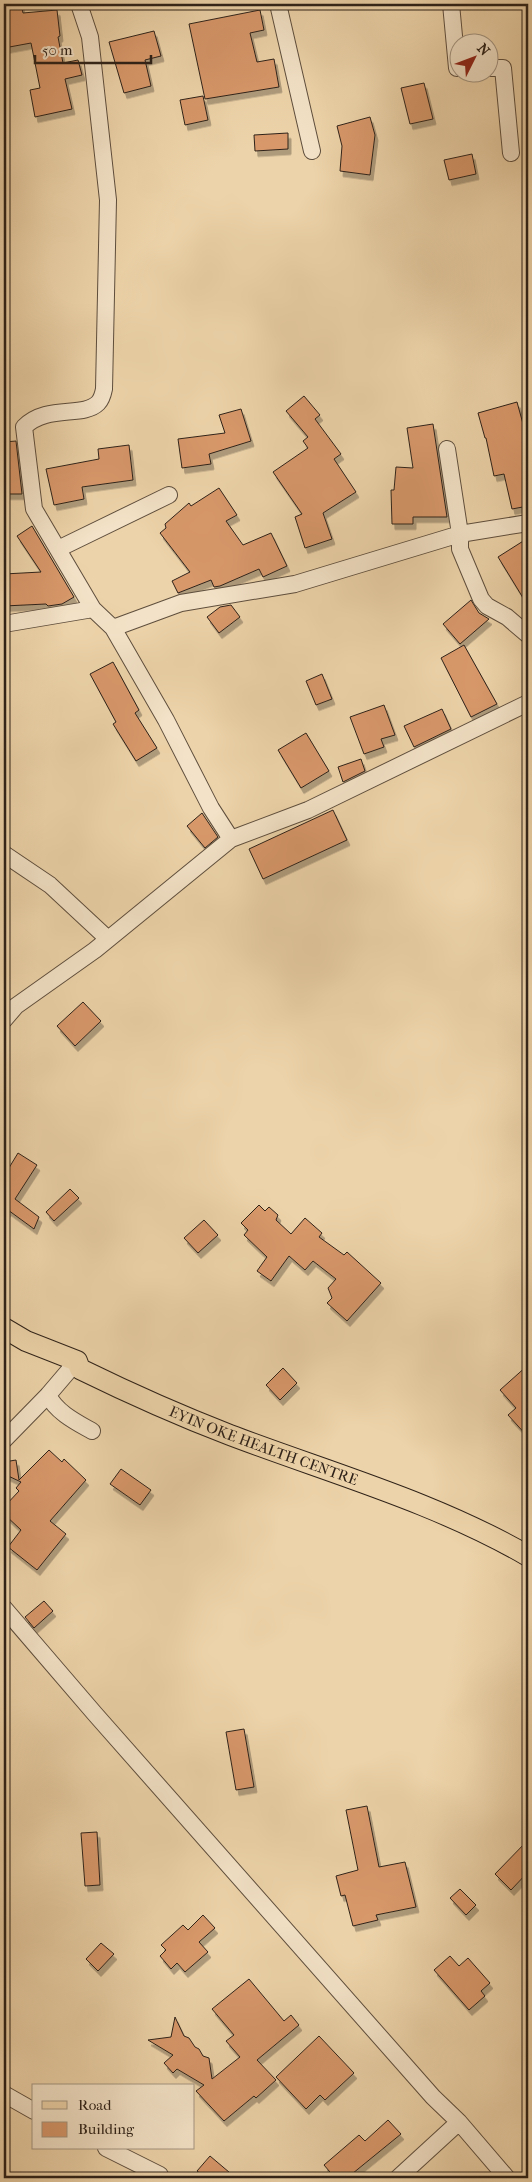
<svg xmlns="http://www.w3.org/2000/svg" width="532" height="2182" font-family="'IM FELL French Canon',serif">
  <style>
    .building { fill: #d8986b; stroke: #2e2219; filter: url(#shadow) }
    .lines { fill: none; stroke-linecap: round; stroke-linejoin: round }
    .minor-casing { stroke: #5e4e3d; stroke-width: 18 }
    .major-casing { stroke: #2e2219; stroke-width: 22 }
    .minor { stroke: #f3e2c7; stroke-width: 16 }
    .major { stroke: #edd3a9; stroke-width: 20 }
    .labels { text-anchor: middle; stroke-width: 4; stroke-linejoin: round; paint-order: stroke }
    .street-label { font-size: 15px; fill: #2e2219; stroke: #f3e2c7 }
  </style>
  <defs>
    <filter id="shadow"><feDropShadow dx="3" dy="5.5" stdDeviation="0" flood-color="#0004"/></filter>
  </defs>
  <rect width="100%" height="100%" fill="#edd3a9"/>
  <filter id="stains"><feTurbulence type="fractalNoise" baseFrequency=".004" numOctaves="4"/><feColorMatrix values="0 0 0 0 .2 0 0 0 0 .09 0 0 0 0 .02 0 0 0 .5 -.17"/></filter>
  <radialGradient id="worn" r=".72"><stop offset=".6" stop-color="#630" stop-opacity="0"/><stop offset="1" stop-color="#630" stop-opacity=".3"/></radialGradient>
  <path class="building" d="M 4,4 L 21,4 L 23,13 L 57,10 L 60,36 L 58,37 L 63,63 L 78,60 L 82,75 L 65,79 L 72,109 L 35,117 L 30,90 L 40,88 L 31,43 L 4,48 Z
    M 260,10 L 264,30 L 250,33 L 257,62 L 274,59 L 279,87 L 205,99 L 189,24 Z
    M 154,31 L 161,56 L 145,60 L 151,86 L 124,93 L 109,42 Z
    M 424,83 L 433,119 L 410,124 L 401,88 Z
    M 203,96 L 208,120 L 185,125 L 180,100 Z
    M 370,117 L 375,135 L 370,175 L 340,171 L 342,146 L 337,126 Z
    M 288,133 L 288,149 L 255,151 L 254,135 Z
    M 472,154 L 476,174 L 449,180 L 444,160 Z
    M 304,396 L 320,415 L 315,419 L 341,454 L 334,459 L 356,492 L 323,513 L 332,539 L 305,548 L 295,517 L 302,514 L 273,472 L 308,448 L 303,441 L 308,437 L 286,411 Z
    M 517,402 L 528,442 L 528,506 L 512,509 L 504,474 L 494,476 L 486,438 L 485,438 L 478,413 Z
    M 241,409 L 251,441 L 209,454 L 211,464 L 182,468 L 178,439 L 225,433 L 219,415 Z
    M 433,424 L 447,517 L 413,517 L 413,524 L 392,524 L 391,490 L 394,490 L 396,467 L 413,468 L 407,428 Z
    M 16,441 L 22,494 L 4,494 L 4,442 Z
    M 129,445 L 133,480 L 82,487 L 84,499 L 54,505 L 46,469 L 99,459 L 98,449 Z
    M 219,488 L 237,515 L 226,521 L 243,545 L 271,533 L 287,566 L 263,577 L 259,569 L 220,586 L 214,587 L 211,580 L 178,593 L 172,581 L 190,572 L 160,533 L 166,528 L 165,524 L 189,503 L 191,506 Z
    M 32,526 L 74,597 L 62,604 L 48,606 L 46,604 L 4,606 L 4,574 L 41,572 L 17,536 Z
    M 528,538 L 528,606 L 498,557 Z
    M 471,600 L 479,613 L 489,619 L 460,644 L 443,624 Z
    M 231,605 L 240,617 L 219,633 L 207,617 L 220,607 Z
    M 464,645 L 497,704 L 471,717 L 441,658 Z
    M 113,662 L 139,710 L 135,713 L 157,748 L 136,761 L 113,724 L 116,722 L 90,674 Z
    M 322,674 L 332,699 L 316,705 L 306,681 Z
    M 384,705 L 395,735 L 381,739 L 384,747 L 364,754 L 350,717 Z
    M 442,709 L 451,729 L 414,747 L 404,726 Z
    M 306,733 L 329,771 L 301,788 L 278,750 Z
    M 361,759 L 365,771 L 343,782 L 338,767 Z
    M 333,810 L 347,840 L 263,879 L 249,849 Z
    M 202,813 L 218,837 L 205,848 L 187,826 Z
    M 83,1002 L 101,1021 L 75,1046 L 57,1026 Z
    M 18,1153 L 37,1165 L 15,1199 L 39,1217 L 34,1229 L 8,1210 L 4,1217 L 4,1176 Z
    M 70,1189 L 79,1198 L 54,1221 L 46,1212 Z
    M 259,1205 L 265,1211 L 269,1207 L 278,1215 L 276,1220 L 291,1234 L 305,1218 L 322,1233 L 319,1237 L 344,1255 L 347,1252 L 381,1283 L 347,1321 L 327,1303 L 332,1298 L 328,1288 L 336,1279 L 313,1261 L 305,1270 L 289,1256 L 271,1281 L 257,1271 L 267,1257 L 244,1235 L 248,1230 L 241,1223 Z
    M 204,1220 L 218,1235 L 198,1253 L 184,1238 Z
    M 528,1365 L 528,1437 L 508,1415 L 516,1408 L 500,1390 Z
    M 283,1368 L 297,1383 L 280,1400 L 266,1385 Z
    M 49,1450 L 62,1462 L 64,1459 L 86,1480 L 50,1521 L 66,1534 L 37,1570 L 8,1547 L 21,1530 L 4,1514 L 4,1507 L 19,1491 L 16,1488 L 21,1482 L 4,1474 L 4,1462 L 16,1460 L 19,1480 Z
    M 121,1469 L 151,1490 L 140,1505 L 110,1484 Z
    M 44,1601 L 53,1611 L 34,1628 L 25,1617 Z
    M 244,1729 L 254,1787 L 236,1790 L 226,1732 Z
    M 367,1806 L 379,1867 L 405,1862 L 416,1907 L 376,1915 L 378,1920 L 353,1926 L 345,1895 L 341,1896 L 336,1876 L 358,1870 L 346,1810 Z
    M 97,1832 L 100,1885 L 85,1886 L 81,1833 Z
    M 528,1840 L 528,1872 L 511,1890 L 495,1874 Z
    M 460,1889 L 476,1905 L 466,1915 L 450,1898 Z
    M 203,1915 L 215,1928 L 199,1942 L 208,1952 L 185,1972 L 177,1963 L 171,1969 L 160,1956 L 166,1950 L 161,1945 L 183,1925 L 188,1930 Z
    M 101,1943 L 114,1954 L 98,1971 L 86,1959 Z
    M 450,1956 L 459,1966 L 468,1958 L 490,1983 L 481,1991 L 485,1996 L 469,2010 L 434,1970 Z
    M 249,1979 L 284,2021 L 291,2015 L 299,2025 L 257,2060 L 276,2080 L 256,2098 L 254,2096 L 224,2121 L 196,2091 L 204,2085 L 177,2069 L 173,2073 L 164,2063 L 173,2055 L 148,2040 L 171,2037 L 175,2017 L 184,2036 L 189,2038 L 195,2047 L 199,2049 L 203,2056 L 209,2058 L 212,2079 L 240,2057 L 226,2041 L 234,2035 L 212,2009 Z
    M 319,2036 L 354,2073 L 325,2100 L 320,2095 L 306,2109 L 276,2077 Z
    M 388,2120 L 401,2134 L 347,2178 L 335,2178 L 324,2165 L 359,2135 L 365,2141 Z
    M 210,2156 L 236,2178 L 206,2178 L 197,2171 Z"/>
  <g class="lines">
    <g class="minor-casing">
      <path id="minor" d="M 79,4 L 90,37 L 108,200 L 104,389 C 103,394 101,400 98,403 C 83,418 47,404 24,427 L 34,509 L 93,609 L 113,628 L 166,720 L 211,808 L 231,839
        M 278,4 L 312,151
        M 451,4 L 457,68 L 460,68
        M 490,68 L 503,68 L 511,153
        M 447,449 L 460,534 L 460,549 L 481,599 L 487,606 L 507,617 L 528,635
        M 58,549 L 169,495
        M 4,624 L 93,609
        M 113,628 L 181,603 L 295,584 L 460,534 L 528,523
        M 4,854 L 50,885 L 108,939
        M 4,1020 L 16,1006 L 95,950 L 231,839 L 308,810 L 528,703
        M 48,1395 C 56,1412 76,1422 92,1431
        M 4,1440 L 48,1395 L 77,1361
        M 4,1608 L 95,1714 L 433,2097 L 459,2122 L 507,2178
        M 4,2094 L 34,2111
        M 106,2148 L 160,2175 L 158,2178
        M 398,2178 L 459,2122"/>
    </g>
    <g class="major-casing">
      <g id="major">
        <path id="s1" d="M 4,1328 L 26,1341 L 77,1361 L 80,1369 C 129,1393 178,1415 230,1435 C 330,1473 435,1502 528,1556"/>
      </g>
    </g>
    <use href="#minor" class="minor"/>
    <use href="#major" class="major"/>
  </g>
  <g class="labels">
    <g class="street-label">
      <text dy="5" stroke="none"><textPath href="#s1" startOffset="288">EYIN OKE HEALTH CENTRE</textPath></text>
    </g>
  </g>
  <rect width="532" height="2182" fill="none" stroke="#edd3a9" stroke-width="20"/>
  <rect x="5" y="5" width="522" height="2172" fill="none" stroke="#2e2219" stroke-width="2.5"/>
  <rect x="10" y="10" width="512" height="2162" fill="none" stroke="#2e2219"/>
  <rect x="32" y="2084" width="162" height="65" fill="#f3e2c7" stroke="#a49581"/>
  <rect x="42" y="2101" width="25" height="8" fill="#edd3a9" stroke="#a49581"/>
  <text x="78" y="2110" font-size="15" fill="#2e2219">Road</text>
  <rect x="42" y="2122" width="25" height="15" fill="#d8986b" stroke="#a49581"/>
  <text x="78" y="2134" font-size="15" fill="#2e2219">Building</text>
  <g transform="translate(474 58) rotate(48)"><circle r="24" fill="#f3e2c7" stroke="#a49581"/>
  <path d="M0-4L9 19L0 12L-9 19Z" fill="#8f2418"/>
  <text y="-8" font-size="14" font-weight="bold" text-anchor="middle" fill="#2e2219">N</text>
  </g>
  <path d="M35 55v8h116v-8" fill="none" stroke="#2e2219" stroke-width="2.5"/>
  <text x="42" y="55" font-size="15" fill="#2e2219" stroke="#f3e2c7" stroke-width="4" paint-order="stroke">50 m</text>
  <rect width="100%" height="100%" filter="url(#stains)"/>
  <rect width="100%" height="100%" fill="url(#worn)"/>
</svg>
